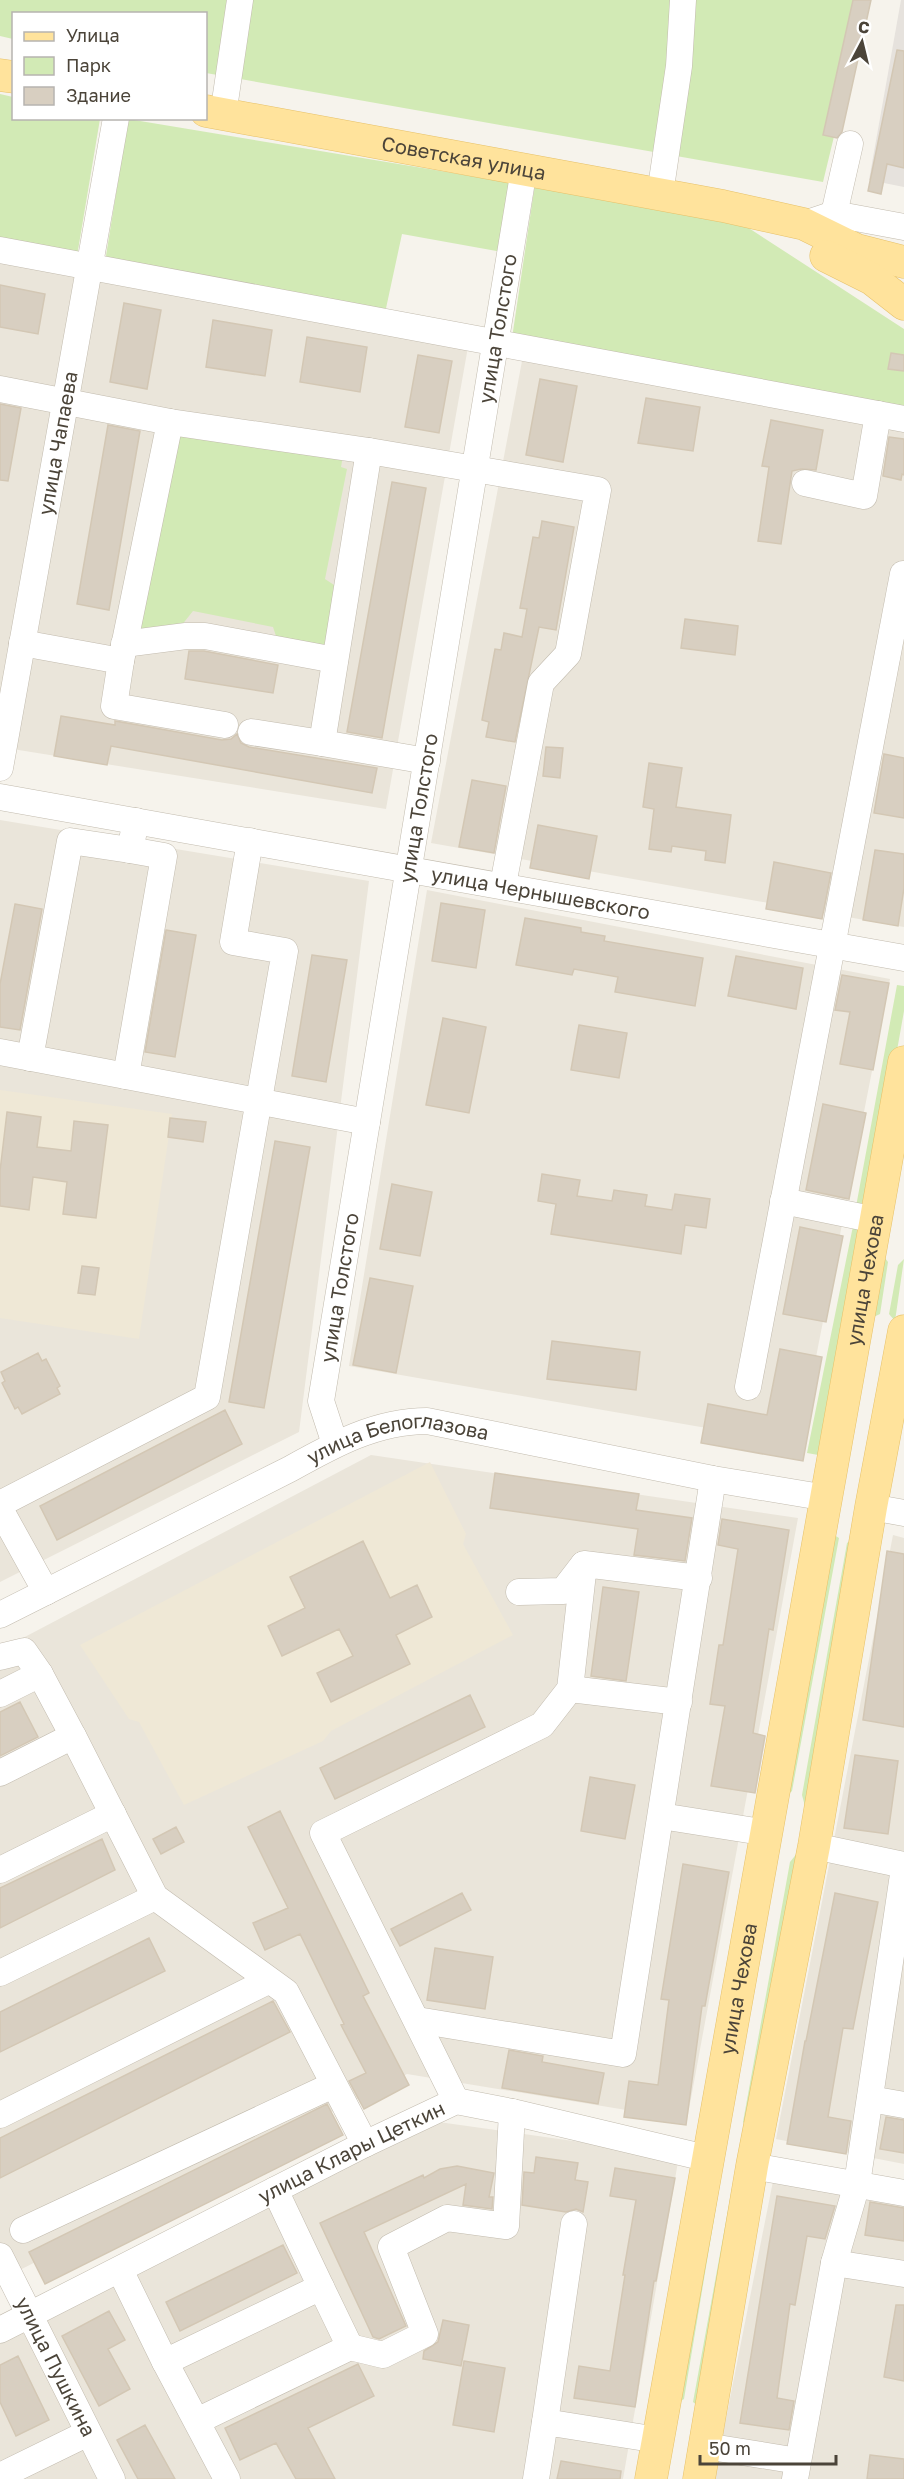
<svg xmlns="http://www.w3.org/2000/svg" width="904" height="2479" font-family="'Golos Text',sans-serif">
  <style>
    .residential { fill: #eae5da }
    .industrial { fill: #e6e2dd }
    .education { fill: #efe8d6 }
    .green { fill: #d2eab5 }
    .building { fill: #d8cfc1; stroke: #d3c7b4; stroke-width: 1.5 }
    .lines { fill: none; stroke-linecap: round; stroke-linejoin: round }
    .minor-casing { stroke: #c2bbae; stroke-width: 27 }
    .major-casing { stroke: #e6c16a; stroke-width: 33 }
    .minor { stroke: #fff; stroke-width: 26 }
    .major { stroke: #ffe39c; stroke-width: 32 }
    .labels { text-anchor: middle; stroke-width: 4.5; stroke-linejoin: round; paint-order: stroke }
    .street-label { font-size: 20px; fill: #4b4439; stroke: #fff }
  </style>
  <rect width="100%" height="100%" fill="#f6f3ec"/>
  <path class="residential" d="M 0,253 L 471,330 L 386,809 L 0,747 Z
    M 522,361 L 904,425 L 904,927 L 431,843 Z
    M 0,820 L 369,881 L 299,1432 L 0,1582 Z
    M 427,890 L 890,979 L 799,1444 L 349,1366 Z
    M 371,1455 L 798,1518 L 687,2120 L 407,2074 L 0,2280 L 0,1650 Z
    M 893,1535 L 904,1538 L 904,2164 L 776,2139 Z
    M 403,2117 L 679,2156 L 623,2479 L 0,2479 L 0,2324 Z
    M 776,2166 L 904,2191 L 904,2479 L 714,2479 Z"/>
  <path class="industrial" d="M 901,0 L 904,0 L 904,187 L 869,180 Z"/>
  <path class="education" d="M 0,1090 L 172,1114 L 139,1339 L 0,1318 Z
    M 430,1462 L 466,1534 L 463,1544 L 513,1635 L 331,1731 L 323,1741 L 184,1805 L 139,1722 L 129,1719 L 80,1645 Z"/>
  <path class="green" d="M 0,0 L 867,0 L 823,182 L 206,73 L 206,14 L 14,14 L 13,39 L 0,36 Z
    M 0,94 L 13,97 L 14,118 L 100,119 L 77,256 L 0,242 Z
    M 128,119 L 513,183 L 502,252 L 402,234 L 385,313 L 105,262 Z
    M 535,184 L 741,223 L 904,329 L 904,410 L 512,338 Z
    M 176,429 L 344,450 L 341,467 L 347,469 L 325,579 L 334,585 L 327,653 L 278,642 L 273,627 L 193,611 L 181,626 L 133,634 Z
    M 897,985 L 904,986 L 904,1011 L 870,1203 L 855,1212 Z
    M 853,1226 L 860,1231 L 824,1456 L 807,1453 Z
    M 881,1253 L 888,1262 L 880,1314 L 869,1319 Z
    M 904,1259 L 895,1321 L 889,1314 L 898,1265 Z
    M 831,1533 L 839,1538 L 792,1791 L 782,1800 Z
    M 855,1538 L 806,1810 L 802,1795 L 847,1543 Z
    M 798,1852 L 749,2128 L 743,2122 L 790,1862 Z
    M 713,2177 L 720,2183 L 684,2399 L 674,2405 Z
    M 732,2188 L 699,2407 L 693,2402 Z"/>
  <path class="building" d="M 853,0 L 871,0 L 842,132 L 837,138 L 823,135 Z
    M 897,50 L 904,51 L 904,168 L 887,164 L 881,194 L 868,191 Z
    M 0,285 L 45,294 L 38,334 L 0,327 Z
    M 124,303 L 161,310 L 147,389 L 110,382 Z
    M 213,320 L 272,330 L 265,376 L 206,367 Z
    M 307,337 L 367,347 L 360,392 L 300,382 Z
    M 891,353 L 904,355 L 904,371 L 888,369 Z
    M 418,355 L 452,361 L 439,433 L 405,427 Z
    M 540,379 L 577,386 L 563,462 L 526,455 Z
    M 646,398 L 700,407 L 693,451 L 638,443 Z
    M 0,404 L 21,408 L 8,481 L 0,480 Z
    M 771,420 L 823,430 L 816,470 L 801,469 L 792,471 L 781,544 L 758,541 L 769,467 L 762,466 Z
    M 108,425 L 140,431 L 109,610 L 77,604 Z
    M 889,437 L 904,439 L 904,475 L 902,474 L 901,480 L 883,476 Z
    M 392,482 L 426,488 L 382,738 L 347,732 Z
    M 542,521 L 574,527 L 556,630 L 539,627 L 515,742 L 486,737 L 489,722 L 482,720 L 495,649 L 501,650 L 504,633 L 522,637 L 527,609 L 520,608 L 533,537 L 539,538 Z
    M 685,619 L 738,626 L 735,655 L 681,648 Z
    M 189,651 L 204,651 L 278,665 L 273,693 L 185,679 Z
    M 61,716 L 115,725 L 115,721 L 222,740 L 231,739 L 237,734 L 241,743 L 249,747 L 377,768 L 372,793 L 111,746 L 107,765 L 54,756 Z
    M 546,747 L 563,748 L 560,778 L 543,776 Z
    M 884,754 L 904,758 L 904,818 L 874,813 Z
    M 649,763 L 682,768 L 676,807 L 731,815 L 725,863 L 705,860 L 706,851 L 672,846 L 671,852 L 649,849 L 654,809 L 643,807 Z
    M 472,780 L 506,786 L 494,853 L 459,847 Z
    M 538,825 L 597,836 L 589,879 L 530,868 Z
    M 875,850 L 904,854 L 904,888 L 898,926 L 863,920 Z
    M 774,862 L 831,873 L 822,919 L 766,909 Z
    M 441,903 L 485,910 L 476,968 L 432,961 Z
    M 15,904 L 42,909 L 20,1030 L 0,1027 L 0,984 Z
    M 525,918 L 581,928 L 581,932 L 605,936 L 604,941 L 703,958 L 695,1006 L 615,992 L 618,977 L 574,969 L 572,975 L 516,965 Z
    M 166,930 L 196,935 L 175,1057 L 145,1052 Z
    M 312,955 L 347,960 L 326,1082 L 292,1076 Z
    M 736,956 L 803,968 L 796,1009 L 728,996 Z
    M 842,975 L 889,983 L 873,1070 L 840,1064 L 850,1012 L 835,1010 Z
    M 443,1018 L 486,1027 L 469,1113 L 426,1105 Z
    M 579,1025 L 627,1033 L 619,1078 L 571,1070 Z
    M 823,1104 L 866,1113 L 849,1199 L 806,1190 Z
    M 7,1112 L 41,1117 L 37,1147 L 71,1151 L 74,1121 L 108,1125 L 96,1218 L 63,1214 L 67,1182 L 33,1177 L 29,1210 L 0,1206 L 0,1171 Z
    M 170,1118 L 206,1122 L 203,1142 L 168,1137 Z
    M 275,1141 L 310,1147 L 264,1408 L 229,1402 Z
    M 542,1174 L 580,1180 L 577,1196 L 612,1201 L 614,1190 L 647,1195 L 645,1206 L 672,1210 L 675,1194 L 710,1199 L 706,1228 L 685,1225 L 681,1254 L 551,1234 L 556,1204 L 538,1201 Z
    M 392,1184 L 432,1192 L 420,1256 L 380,1249 Z
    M 800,1227 L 843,1236 L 826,1322 L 783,1314 Z
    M 82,1266 L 99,1268 L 95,1295 L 78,1293 Z
    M 370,1278 L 413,1286 L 396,1373 L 353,1365 Z
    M 552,1341 L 640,1352 L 636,1390 L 547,1379 Z
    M 780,1349 L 822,1357 L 803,1461 L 701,1443 L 708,1404 L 767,1415 Z
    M 38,1353 L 42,1361 L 46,1359 L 60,1386 L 57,1388 L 60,1394 L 22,1414 L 18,1407 L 15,1409 L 2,1383 L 5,1381 L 1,1372 Z
    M 225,1410 L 242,1444 L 57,1540 L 40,1506 Z
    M 495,1473 L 639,1494 L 636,1510 L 692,1518 L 685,1561 L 634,1555 L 638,1529 L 490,1508 Z
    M 722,1519 L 789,1530 L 773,1630 L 769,1629 L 753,1733 L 765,1736 L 755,1793 L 711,1786 L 725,1706 L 710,1704 L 719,1645 L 723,1645 L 738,1549 L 718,1545 Z
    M 363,1541 L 390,1598 L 417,1585 L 432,1617 L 396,1635 L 410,1664 L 331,1702 L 317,1673 L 353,1656 L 339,1629 L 282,1656 L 268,1626 L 305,1608 L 290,1577 Z
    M 887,1551 L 904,1554 L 904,1727 L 863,1720 Z
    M 603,1587 L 639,1592 L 626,1681 L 591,1676 Z
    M 470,1695 L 485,1727 L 335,1799 L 320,1768 Z
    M 20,1702 L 38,1737 L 0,1756 L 0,1712 Z
    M 855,1755 L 898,1761 L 888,1834 L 844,1828 Z
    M 590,1777 L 635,1785 L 625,1839 L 581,1831 Z
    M 280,1811 L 369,1993 L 363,1996 L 409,2085 L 364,2109 L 349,2081 L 366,2073 L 341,2025 L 344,2024 L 300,1934 L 265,1950 L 253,1923 L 288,1908 L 248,1827 Z
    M 176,1827 L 184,1842 L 161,1854 L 153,1839 Z
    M 102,1839 L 115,1870 L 0,1928 L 0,1888 Z
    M 683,1864 L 729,1872 L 705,2006 L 702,2006 L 686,2125 L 624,2117 L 629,2081 L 658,2085 L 669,2000 L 661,1999 Z
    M 462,1893 L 471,1910 L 400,1946 L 391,1929 Z
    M 835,1893 L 878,1902 L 853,2029 L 843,2028 L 828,2117 L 851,2121 L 846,2154 L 787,2144 L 805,2041 L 806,2041 Z
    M 149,1938 L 165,1971 L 0,2052 L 0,2012 Z
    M 435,1948 L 493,1957 L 485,2009 L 427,2000 Z
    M 273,2001 L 290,2032 L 0,2178 L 0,2138 Z
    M 509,2050 L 543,2056 L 542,2062 L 604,2073 L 598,2104 L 502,2088 Z
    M 327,2104 L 343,2135 L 45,2284 L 29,2252 Z
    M 886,2117 L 904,2120 L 904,2153 L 880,2149 Z
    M 536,2157 L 578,2163 L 575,2180 L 588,2182 L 583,2212 L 576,2209 L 566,2212 L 522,2205 L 524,2172 L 534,2173 Z
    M 457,2166 L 494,2173 L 489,2197 L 493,2197 L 492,2209 L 463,2205 L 466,2184 L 364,2232 L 406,2326 L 379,2339 L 373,2337 L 320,2223 L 423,2175 L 424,2178 L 440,2169 Z
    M 615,2168 L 675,2178 L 656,2281 L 654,2281 L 635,2407 L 574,2398 L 579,2366 L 610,2371 L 625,2275 L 623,2275 L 636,2200 L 610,2196 Z
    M 777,2196 L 835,2206 L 825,2239 L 807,2236 L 795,2305 L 790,2304 L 777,2398 L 794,2401 L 789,2430 L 740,2423 Z
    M 870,2202 L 904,2208 L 904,2241 L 865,2235 Z
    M 283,2245 L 297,2273 L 180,2331 L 166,2302 Z
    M 896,2305 L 904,2305 L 904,2381 L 884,2377 Z
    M 109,2311 L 125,2340 L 108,2349 L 130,2389 L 99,2406 L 62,2336 Z
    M 443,2320 L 469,2325 L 461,2366 L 423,2359 L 424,2351 L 438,2342 Z
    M 18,2356 L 49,2420 L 16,2436 L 0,2402 L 0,2365 Z
    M 464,2361 L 505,2368 L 494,2432 L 453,2425 Z
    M 358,2364 L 374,2396 L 308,2428 L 335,2479 L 296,2479 L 276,2443 L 240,2460 L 225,2428 Z
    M 145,2425 L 175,2479 L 138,2479 L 117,2440 Z
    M 870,2455 L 904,2459 L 904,2479 L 867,2479 Z
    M 561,2461 L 621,2471 L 620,2479 L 557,2479 Z"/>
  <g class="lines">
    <g class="minor-casing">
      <g id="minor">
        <path d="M 223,115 L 240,0"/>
        <path d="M 660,194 L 679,66 L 683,0"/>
        <path d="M 834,214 L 850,144"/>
        <path d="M 804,224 L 834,214 L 904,227"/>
        <path d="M 0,250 L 904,419"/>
        <path d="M 0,389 L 170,422 L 369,451 L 598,490 L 568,654 L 541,683 L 503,885"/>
        <path d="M 369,451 L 322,743 L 427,761"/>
        <path d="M 805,483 L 864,496 L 878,414"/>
        <path d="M 22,643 L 121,661 L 170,422"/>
        <path d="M 124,644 L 186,636 L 205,636 L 335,660"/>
        <path d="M 121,661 L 114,706 L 225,725"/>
        <path d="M 251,732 L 322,743"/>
        <path id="s1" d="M 0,768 L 116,118"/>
        <path id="s2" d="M 0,797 L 904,958"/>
        <path d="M 0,1052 L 367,1122"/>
        <path d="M 30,1058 L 70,841 L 130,850 L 136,821"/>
        <path d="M 126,1076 L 164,856 L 130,850"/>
        <path d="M 783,1201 L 876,1220"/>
        <path d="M 748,1387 L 903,574"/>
        <path id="s3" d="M 335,1444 L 321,1401 L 524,169"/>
        <path d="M 0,1504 L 207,1397 L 285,951 L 233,942 L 250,841"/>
        <path d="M 871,1507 L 904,1513"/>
        <path d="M 0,1509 L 46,1592"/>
        <path d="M 519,1592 L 563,1591 L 583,1565"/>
        <path id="s4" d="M 0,1615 L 290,1469 C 333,1445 376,1421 427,1421 L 713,1479 L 827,1498"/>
        <path d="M 0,1657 L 24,1651 L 40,1674 L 73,1736"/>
        <path d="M 570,1689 L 679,1702"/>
        <path d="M 0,1694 L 40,1674"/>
        <path d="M 0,1773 L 73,1736 L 155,1897 L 286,1992 L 365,2144"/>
        <path d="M 661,1816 L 768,1833"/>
        <path d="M 814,1846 L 904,1865"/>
        <path d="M 0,1870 L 113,1814"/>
        <path d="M 0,1973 L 155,1897"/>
        <path d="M 417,2020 L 623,2054 L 713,1479"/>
        <path d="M 870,2099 L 904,2105"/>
        <path d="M 456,2101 L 323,1833 L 542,1725 L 570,1689 L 584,1564 L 699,1578"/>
        <path d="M 0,2115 L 268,1981"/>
        <path d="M 752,2166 L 904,2193"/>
        <path d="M 23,2230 L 333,2085"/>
        <path id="s5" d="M 0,2256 L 112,2479"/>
        <path d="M 834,2263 L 904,2274"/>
        <path d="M 120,2270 L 165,2362 L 321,2287 L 275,2190"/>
        <path id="s6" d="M 0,2330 L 365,2144 L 456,2101 L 512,2112 L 710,2159"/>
        <path d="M 350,2347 L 383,2355 L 425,2334 L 391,2247 L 447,2218 L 506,2226 L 512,2112"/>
        <path d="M 165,2362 L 227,2479"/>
        <path d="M 197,2421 L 350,2347 L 321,2287"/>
        <path d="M 545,2422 L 574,2224"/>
        <path d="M 705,2446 L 798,2461"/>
        <path d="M 0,2476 L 88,2433"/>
        <path d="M 536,2479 L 545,2422 L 658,2440"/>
        <path d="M 795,2479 L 834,2263 L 857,2184 L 904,1868"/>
      </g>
    </g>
    <g class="major-casing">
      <g id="major">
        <path d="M 0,75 L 14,77"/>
        <path id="s7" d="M 206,111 L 723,206 L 804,224 L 857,250 L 904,262"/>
        <path d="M 826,256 L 872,279 L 904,304"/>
        <path id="s8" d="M 651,2479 L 904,1062"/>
        <path d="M 699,2479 L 752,2166 L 814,1846 L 871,1507 L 904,1331"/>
      </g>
    </g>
    <use href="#minor" class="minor"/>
    <use href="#major" class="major"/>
  </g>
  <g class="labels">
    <g class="street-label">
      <text dy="7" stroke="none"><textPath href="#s7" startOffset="262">Советская улица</textPath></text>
      <text dy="7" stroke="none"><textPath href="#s3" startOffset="1132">улица Толстого</textPath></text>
      <text dy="7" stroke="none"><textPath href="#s1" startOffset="330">улица Чапаева</textPath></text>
      <text dy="7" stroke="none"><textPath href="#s3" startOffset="646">улица Толстого</textPath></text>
      <text dy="7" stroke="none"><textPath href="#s2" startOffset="549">улица Чернышевского</textPath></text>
      <text dy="7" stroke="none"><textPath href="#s8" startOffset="1218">улица Чехова</textPath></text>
      <text dy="7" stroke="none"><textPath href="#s3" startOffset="160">улица Толстого</textPath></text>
      <text dy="7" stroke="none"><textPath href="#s4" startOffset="440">улица Белоглазова</textPath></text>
      <text dy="7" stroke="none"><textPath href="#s8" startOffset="498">улица Чехова</textPath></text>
      <text dy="7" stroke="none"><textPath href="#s6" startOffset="394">улица Клары Цеткин</textPath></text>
      <text dy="7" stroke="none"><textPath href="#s5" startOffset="124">улица Пушкина</textPath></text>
    </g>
  </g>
  <rect x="12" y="12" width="195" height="108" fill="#ffffff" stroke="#b7b4b0" stroke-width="1.5"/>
  <rect x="24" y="32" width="30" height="9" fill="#ffe39c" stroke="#b7b4b0" stroke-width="1.5"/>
  <text x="66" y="42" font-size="18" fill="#4b4439">Улица</text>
  <rect x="24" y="57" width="30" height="18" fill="#d2eab5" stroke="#b7b4b0" stroke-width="1.5"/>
  <text x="66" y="72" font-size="18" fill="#4b4439">Парк</text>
  <rect x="24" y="87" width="30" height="18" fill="#d8cfc1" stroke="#b7b4b0" stroke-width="1.5"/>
  <text x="66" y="102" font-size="18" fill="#4b4439">Здание</text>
  <g transform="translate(862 42) rotate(7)" stroke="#ffffff" stroke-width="4.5" paint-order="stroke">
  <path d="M0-4.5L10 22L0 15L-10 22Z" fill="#4b4439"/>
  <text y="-9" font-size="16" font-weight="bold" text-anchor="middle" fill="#4b4439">С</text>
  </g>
  <path d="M700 2455v9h136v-9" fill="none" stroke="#4b4439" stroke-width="3"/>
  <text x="709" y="2455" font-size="18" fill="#4b4439" stroke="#ffffff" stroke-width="4.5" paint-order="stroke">50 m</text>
</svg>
